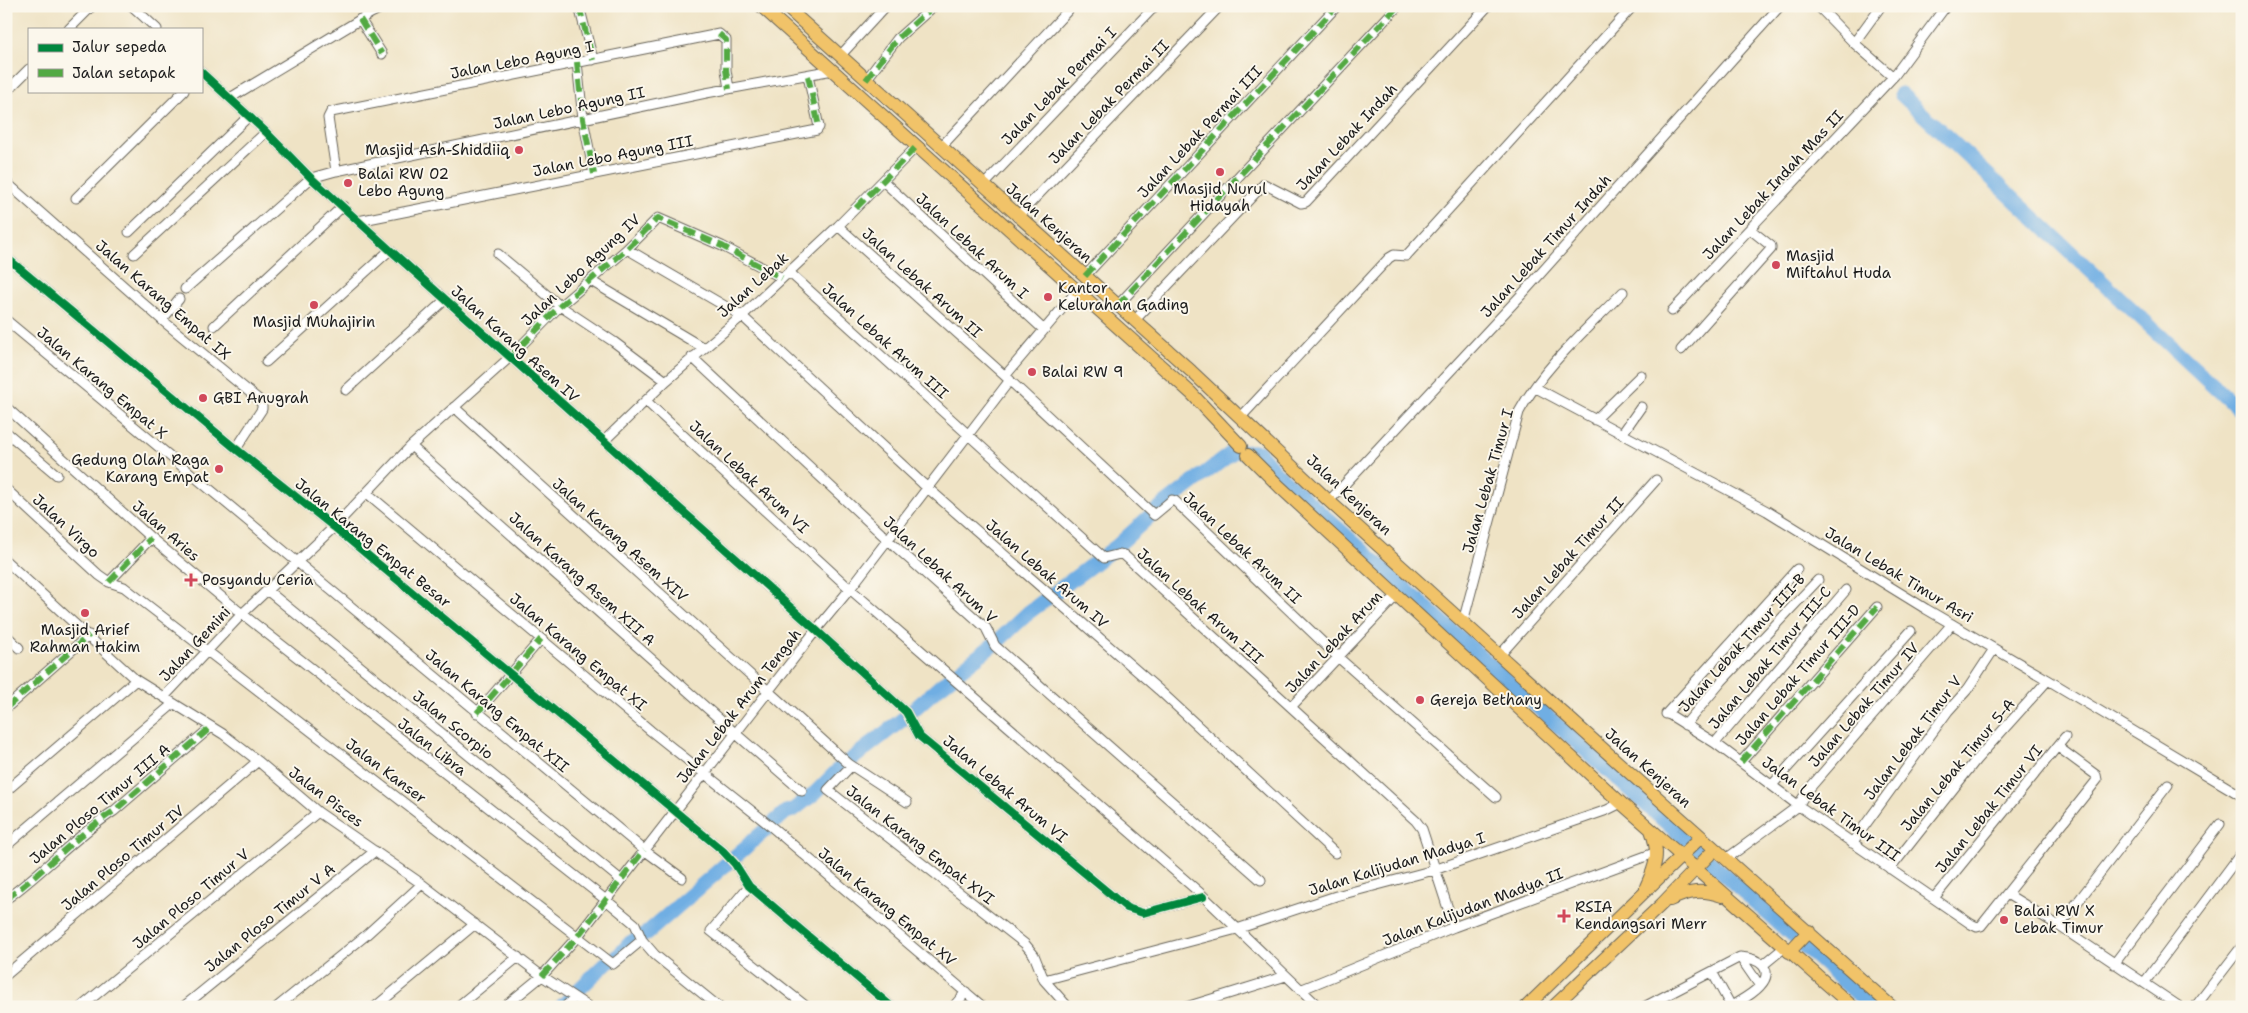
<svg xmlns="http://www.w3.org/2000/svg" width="2248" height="1013" font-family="'Shantell Sans',sans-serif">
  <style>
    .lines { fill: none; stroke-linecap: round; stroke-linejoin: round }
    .river { stroke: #70aee3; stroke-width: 15 }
    .street-casing { stroke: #666257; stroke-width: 11 }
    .primary-casing { stroke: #666257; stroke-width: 14 }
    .street { stroke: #fff; stroke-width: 9 }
    .primary { stroke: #f1c369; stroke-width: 12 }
    .quiet { stroke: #52a943; stroke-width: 6; stroke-dasharray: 12 6; stroke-linecap: butt }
    .cycleway-casing { stroke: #fbf7ec; stroke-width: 11 }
    .cycleway { stroke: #00873e; stroke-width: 8 }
    .poi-dot { fill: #d1495b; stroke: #fbf7ec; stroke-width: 2 }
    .labels { text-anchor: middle; stroke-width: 4; stroke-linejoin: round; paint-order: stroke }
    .street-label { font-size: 15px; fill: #1c1c1c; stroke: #fbf7ec }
    .poi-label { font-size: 15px; fill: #1c1c1c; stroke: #fbf7ec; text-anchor: start }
  </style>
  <rect width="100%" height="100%" fill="#fbf7ec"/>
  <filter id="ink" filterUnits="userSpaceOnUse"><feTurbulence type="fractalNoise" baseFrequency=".02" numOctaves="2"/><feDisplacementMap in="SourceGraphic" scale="10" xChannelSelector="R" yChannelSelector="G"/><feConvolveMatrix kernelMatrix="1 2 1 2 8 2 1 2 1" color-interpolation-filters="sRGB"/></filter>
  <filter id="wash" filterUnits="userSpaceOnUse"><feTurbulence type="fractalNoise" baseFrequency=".0096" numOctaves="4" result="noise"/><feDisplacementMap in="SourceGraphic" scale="20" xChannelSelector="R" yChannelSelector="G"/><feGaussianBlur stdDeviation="1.12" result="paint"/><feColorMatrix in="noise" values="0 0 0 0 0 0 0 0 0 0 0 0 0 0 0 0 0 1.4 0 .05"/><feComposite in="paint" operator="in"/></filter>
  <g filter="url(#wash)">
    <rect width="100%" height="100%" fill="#efe3c5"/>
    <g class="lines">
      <path class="river" d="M 1901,94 L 2242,412
        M 562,1006 L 605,964 L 616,958 L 630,943 L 647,933 L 786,812 L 793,810 L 815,793 L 838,770 L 903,719 L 939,687 L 998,641 L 1029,612 L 1117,546 L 1151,515 L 1234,451 L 1259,452 L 1275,472 L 1872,1007"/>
    </g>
  </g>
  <g filter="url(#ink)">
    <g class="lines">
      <g class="street-casing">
        <path id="street" d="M 132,6 L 157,29
          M 579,6 L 593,60
          M 1818,6 L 1854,43 L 1893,77
          M 360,19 L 382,54
          M 69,29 L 92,6
          M 1854,43 L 1881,6
          M 840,56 L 886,6
          M 577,62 L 583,119 L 594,174
          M 201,72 L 266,132 L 311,178 L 390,250 L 816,630 L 906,712 L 919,736 L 1127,908 L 1143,913 L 1203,897
          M 866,80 L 898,38 L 934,6
          M 6,92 L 29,69
          M 230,98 L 371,13 L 385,6
          M 941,147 L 1072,6
          M 336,171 L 328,118 L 331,112 L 719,34 L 726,40 L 726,70 L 729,89
          M 883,181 L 1044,330
          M 6,182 L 162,320 L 258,399 L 262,404 L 262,409 L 236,449
          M 983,186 L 1155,6
          M 76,198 L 184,91
          M 1017,217 L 1220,6
          M 358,221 L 817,130 L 819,127 L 808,76
          M 838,226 L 1005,376 L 1154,515 L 1172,500 L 1175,501 L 1339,658 L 1496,797
          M 129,232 L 249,116
          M 627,249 L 742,316 L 922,483 L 1159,690 L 1335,853
          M 134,254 L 266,132
          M 498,254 L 560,306 L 614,342 L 666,381
          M 6,257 L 236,449 L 334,527 L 723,851 L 735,864 L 749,886 L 892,1007
          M 789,272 L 1104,558 L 1120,554 L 1124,555 L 1416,821 L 1422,829 L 1454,927
          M 1085,276 L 1337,6
          M 591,281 L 702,347
          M 185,289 L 311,178 L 336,171 L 706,93 L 833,70
          M 1118,305 L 1398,6
          M 1672,311 L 1894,76 L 1946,6
          M 6,320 L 644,850 L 682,878
          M 162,320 L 179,299
          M 1135,320 L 1264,184 L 1301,203 L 1306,202 L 1488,6
          M 214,326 L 343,206
          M 1681,350 L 1771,249 L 1771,246 L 1751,230
          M 692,357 L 887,539 L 986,628 L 995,646 L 1261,880
          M 266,362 L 390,250
          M 1005,376 L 1077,291
          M 1536,388 L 1767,511 L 1926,609 L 2048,680 L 2242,796
          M 346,390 L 445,300
          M 646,401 L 850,589 L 1200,893 L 1319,1007
          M 6,407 L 151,538 L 236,609 L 606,900 L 635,924 L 642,940 L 655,955 L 719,1007
          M 454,407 L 849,764 L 907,802
          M 1241,417 L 1389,258 L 1394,255 L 1406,256 L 1633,6
          M 1595,420 L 1641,375
          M 6,432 L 57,475
          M 1622,434 L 1641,407
          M 604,441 L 666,381 L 742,316 L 838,226 L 917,146
          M 411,446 L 735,733 L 802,791
          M 6,489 L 99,575 L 109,582 L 124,587 L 613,964 L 642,940
          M 367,493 L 651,731 L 773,828 L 983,1007
          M 1329,501 L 1524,292 L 1780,6
          M 6,561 L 136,680 L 223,734 L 258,761 L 318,812 L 422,884 L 542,976 L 589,1007
          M 1797,569 L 1666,714 L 1670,715 L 1715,743 L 1799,806 L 1971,924 L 1977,927 L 1981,926 L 2097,780 L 2096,775 L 2058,747
          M 109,582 L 151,538
          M 268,591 L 621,880
          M 1463,622 L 1519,412 C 1544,366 1587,329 1623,292
          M 6,635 L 19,648
          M 1500,655 L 1656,480
          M 164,697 L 242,614 L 334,527 L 411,446 L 509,358 L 560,306 L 627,249 L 658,218 L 722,246 L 782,278
          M 1291,707 L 1396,596
          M 6,708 L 89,635
          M 477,713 L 541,639
          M 1685,725 L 1722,681 L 1818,580
          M 1715,743 L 1846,590
          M 1741,762 L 1877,607
          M 851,766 L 828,790 L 1025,944 L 1034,955 L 1044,980 L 1068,1007
          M 1772,785 L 1911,631
          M 6,791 L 136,680
          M 1852,843 L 1948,711 L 1967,690 L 1994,649
          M 6,846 L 173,704
          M 1726,859 L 1797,807 L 1808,790 L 1952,624
          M 1890,869 L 1976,760 L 2048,680
          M 749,886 L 711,931 L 807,1007
          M 2007,894 L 2059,926 L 2180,1007
          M 1934,898 L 2065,737
          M 6,899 C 44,872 75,836 114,811 L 210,728
          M 2059,926 L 2168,785
          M 1740,957 L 1760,986
          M 2114,964 L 2220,824
          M 1763,965 L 1785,947
          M 1712,972 L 1731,1006
          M 6,975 L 258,761
          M 1044,980 L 1237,929 L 1336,896 L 1434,870 L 1607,810 L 1621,803
          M 2144,983 L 2242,852
          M 1300,990 L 1454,927 L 1657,852
          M 81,1007 L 318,812
          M 183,1007 L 375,851
          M 277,1007 L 365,936 L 422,884
          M 375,1007 L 475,924
          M 457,1007 L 518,957
          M 504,1007 L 542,976 L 578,936 L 816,630 L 850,589 L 1010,380
          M 565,1007 L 574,998
          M 953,1007 L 966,992
          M 1186,1007 L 1286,976
          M 1644,1007 L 1740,957 C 1758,958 1776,969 1760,986 C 1752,995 1739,1001 1730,1007
          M 2195,1007 L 2242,946"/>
      </g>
      <g class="primary-casing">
        <path id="primary" d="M 761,6 L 1191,393 L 1241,446
          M 785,6 L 1191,371 L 1329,501 L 1612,757 L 1892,1007
          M 1248,455 L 1280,487 L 1621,803 L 1853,1007
          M 1646,887 C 1656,865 1660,854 1651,830
          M 1670,900 C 1689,891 1702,889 1722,896
          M 1789,952 L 1809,931
          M 1526,1007 L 1701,837
          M 1553,1007 L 1662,904 L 1715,849"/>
      </g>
      <use href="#street" class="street"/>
      <use href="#primary" class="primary"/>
      <path class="quiet" d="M 579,6 L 593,60
        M 360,19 L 382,54
        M 719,34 L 726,40 L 726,70 L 729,89
        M 577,62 L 583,119 L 594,174
        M 808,76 L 819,127
        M 866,80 L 898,38 L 934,6
        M 856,208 L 917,146
        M 1085,276 L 1337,6
        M 1118,305 L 1398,6
        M 509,358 L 560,306 L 627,249 L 658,218 L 722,246 L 782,278
        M 109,582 L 151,538
        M 6,708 L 89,635
        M 477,713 L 541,639
        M 1741,762 L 1877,607
        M 6,899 C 44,872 75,836 114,811 L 210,728
        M 542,976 L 578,936 L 644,850"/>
      <g class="cycleway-casing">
        <path id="cycleway" d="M 201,72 L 266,132 L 311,178 L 390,250 L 816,630 L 906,712 L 919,736 L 1127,908 L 1143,913 L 1203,897
          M 6,257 L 236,449 L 334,527 L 723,851 L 735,864 L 749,886 L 892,1007"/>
      </g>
      <use href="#cycleway" class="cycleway"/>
    </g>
  </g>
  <g class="poi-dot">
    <circle cx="519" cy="150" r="5"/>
    <circle cx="1220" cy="172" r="5"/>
    <circle cx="348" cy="183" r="5"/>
    <circle cx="1776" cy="265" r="5"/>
    <circle cx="1048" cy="297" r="5"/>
    <circle cx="314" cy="305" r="5"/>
    <circle cx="1032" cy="372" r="5"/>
    <circle cx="203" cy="398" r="5"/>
    <circle cx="219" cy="469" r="5"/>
    <path d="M188.5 572.5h5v5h5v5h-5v5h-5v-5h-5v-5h5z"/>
    <circle cx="85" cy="613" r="5"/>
    <circle cx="1420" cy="700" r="5"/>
    <path d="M1561.5 908.5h5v5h5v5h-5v5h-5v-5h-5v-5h5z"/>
    <circle cx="2004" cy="920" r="5"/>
  </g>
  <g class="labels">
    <g class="street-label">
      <text transform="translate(522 60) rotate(-11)" y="5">Jalan Lebo Agung I</text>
      <text transform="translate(1059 86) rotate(-46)" y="5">Jalan Lebak Permai I</text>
      <text transform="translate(1109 102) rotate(-46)" y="5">Jalan Lebak Permai II</text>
      <text transform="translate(569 108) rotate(-12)" y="5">Jalan Lebo Agung II</text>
      <text transform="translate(1200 132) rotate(-47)" y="5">Jalan Lebak Permai III</text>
      <text transform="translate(1347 137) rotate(-47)" y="5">Jalan Lebak Indah</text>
      <text transform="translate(613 156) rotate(-11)" y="5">Jalan Lebo Agung III</text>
      <text transform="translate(1773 185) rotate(-47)" y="5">Jalan Lebak Indah Mas II</text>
      <text transform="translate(1049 223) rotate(42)" y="5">Jalan Kenjeran</text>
      <text transform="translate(972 246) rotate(43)" y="5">Jalan Lebak Arum I</text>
      <text transform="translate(1546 246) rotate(-48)" y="5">Jalan Lebak Timur Indah</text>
      <text transform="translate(581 270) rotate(-43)" y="5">Jalan Lebo Agung IV</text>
      <text transform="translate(922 283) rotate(42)" y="5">Jalan Lebak Arum II</text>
      <text transform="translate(753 285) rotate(-42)" y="5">Jalan Lebak</text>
      <text transform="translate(163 300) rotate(41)" y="5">Jalan Karang Empat IX</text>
      <text transform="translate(885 341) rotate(42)" y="5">Jalan Lebak Arum III</text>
      <text transform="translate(515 344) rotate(42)" y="5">Jalan Karang Asem IV</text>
      <text transform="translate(102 383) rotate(40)" y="5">Jalan Karang Empat X</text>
      <text transform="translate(749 477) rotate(43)" y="5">Jalan Lebak Arum VI</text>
      <text transform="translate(1488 481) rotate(-74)" y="5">Jalan Lebak Timur I</text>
      <text transform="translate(1349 495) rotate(43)" y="5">Jalan Kenjeran</text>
      <text transform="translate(66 526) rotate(43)" y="5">Jalan Virgo</text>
      <text transform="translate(166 531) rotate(41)" y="5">Jalan Aries</text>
      <text transform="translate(620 540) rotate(42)" y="5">Jalan Karang Asem XIV</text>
      <text transform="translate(373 543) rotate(39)" y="5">Jalan Karang Empat Besar</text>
      <text transform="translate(1242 548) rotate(43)" y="5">Jalan Lebak Arum II</text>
      <text transform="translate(1568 558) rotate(-48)" y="5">Jalan Lebak Timur II</text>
      <text transform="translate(940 570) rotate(43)" y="5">Jalan Lebak Arum V</text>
      <text transform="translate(1047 574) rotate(41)" y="5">Jalan Lebak Arum IV</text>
      <text transform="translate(1899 575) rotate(31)" y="5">Jalan Lebak Timur Asri</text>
      <text transform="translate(582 579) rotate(42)" y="5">Jalan Karang Asem XII A</text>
      <text transform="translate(1200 606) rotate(42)" y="5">Jalan Lebak Arum III</text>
      <text transform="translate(1334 642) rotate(-47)" y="5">Jalan Lebak Arum</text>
      <text transform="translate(1742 643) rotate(-48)" y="5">Jalan Lebak Timur III-B</text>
      <text transform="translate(195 644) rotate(-47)" y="5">Jalan Gemini</text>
      <text transform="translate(578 652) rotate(40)" y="5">Jalan Karang Empat XI</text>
      <text transform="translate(1770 658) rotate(-50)" y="5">Jalan Lebak Timur III-C</text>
      <text transform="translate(1798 675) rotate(-49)" y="5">Jalan Lebak Timur III-D</text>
      <text transform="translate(1864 705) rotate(-49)" y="5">Jalan Lebak Timur IV</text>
      <text transform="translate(739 706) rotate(-52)" y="5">Jalan Lebak Arum Tengah</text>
      <text transform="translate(497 711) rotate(40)" y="5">Jalan Karang Empat XII</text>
      <text transform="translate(453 725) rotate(39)" y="5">Jalan Scorpio</text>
      <text transform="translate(1913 738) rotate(-53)" y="5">Jalan Lebak Timur V</text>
      <text transform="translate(432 747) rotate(38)" y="5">Jalan Libra</text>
      <text transform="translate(1958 765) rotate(-50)" y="5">Jalan Lebak Timur 5-A</text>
      <text transform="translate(1648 768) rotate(42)" y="5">Jalan Kenjeran</text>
      <text transform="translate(386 771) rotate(37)" y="5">Jalan Kanser</text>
      <text transform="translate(1005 789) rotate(40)" y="5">Jalan Lebak Arum VI</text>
      <text transform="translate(326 797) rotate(37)" y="5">Jalan Pisces</text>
      <text transform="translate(100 804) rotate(-40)" y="5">Jalan Ploso Timur III A</text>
      <text transform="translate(1831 809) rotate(36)" y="5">Jalan Lebak Timur III</text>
      <text transform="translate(1989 809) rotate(-51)" y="5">Jalan Lebak Timur VI</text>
      <text transform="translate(920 845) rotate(38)" y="5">Jalan Karang Empat XVI</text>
      <text transform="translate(123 858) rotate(-40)" y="5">Jalan Ploso Timur IV</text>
      <text transform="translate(1397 864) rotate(-17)" y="5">Jalan Kalijudan Madya I</text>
      <text transform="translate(191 899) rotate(-40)" y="5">Jalan Ploso Timur V</text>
      <text transform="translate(887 907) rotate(40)" y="5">Jalan Karang Empat XV</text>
      <text transform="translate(1473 907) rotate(-21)" y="5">Jalan Kalijudan Madya II</text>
      <text transform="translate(270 918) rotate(-39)" y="5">Jalan Ploso Timur V A</text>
    </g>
    <g class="poi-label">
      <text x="509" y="155" text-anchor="end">Masjid Ash-Shiddiiq</text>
      <text x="358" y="179">Balai RW 02<tspan x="358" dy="17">Lebo Agung</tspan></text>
      <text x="1220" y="194" text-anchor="middle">Masjid Nurul<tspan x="1220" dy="17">Hidayah</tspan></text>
      <text x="1786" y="261">Masjid<tspan x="1786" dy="17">Miftahul Huda</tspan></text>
      <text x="1058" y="293">Kantor<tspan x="1058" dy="17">Kelurahan Gading</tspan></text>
      <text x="314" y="327" text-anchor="middle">Masjid Muhajirin</text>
      <text x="1042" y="377">Balai RW 9</text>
      <text x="213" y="403">GBI Anugrah</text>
      <text x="209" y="465" text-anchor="end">Gedung Olah Raga<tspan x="209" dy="17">Karang Empat</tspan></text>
      <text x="202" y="585">Posyandu Ceria</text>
      <text x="85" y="635" text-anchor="middle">Masjid Arief<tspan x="85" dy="17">Rahman Hakim</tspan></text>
      <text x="1430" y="705">Gereja Bethany</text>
      <text x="1575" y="912">RSIA<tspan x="1575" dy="17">Kendangsari Merr</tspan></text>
      <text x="2014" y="916">Balai RW X<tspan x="2014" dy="17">Lebak Timur</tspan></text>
    </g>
  </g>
  <rect width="2248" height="1013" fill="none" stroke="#fbf7ec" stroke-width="25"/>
  <rect x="28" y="28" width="175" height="65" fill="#fbf7ec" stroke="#a29f99"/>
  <rect x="38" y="44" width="25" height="8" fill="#00873e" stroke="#a29f99"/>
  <text x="72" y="52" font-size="15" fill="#1c1c1c">Jalur sepeda</text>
  <rect x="38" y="69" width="25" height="8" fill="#52a943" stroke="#a29f99"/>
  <text x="72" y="78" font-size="15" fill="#1c1c1c">Jalan setapak</text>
</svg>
